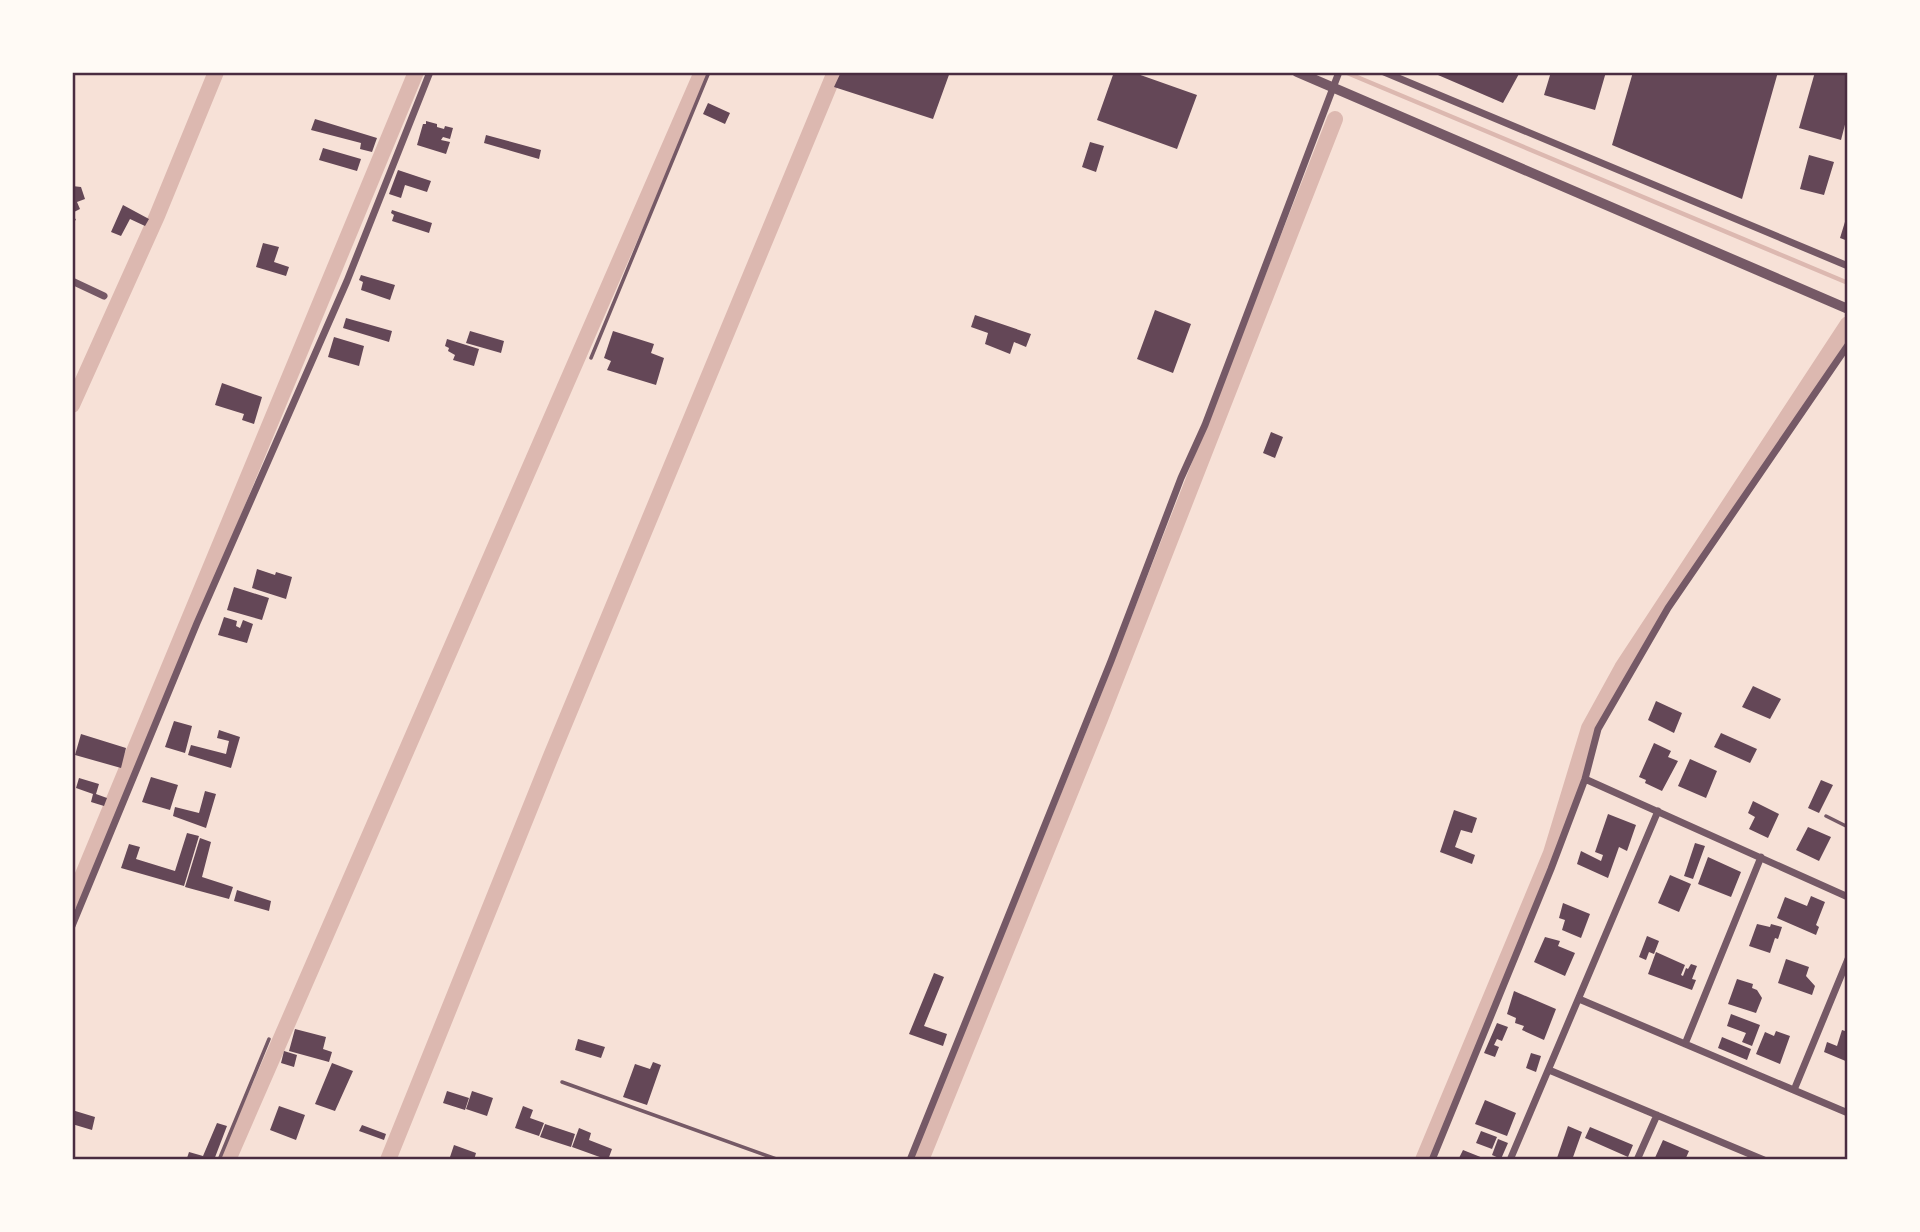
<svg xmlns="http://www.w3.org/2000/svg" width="1920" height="1232" font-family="Manrope,sans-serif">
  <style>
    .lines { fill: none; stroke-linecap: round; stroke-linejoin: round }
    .stream { stroke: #dcb8b0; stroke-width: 4.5 }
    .canal { stroke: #dcb8b0; stroke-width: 16 }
    .building { fill: #644757 }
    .service { stroke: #755966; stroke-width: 3.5 }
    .minor { stroke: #755966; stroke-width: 7 }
    .tertiary { stroke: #755966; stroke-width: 10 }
    .neatline { fill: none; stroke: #4a2c40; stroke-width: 2.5 }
  </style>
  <rect width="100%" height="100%" fill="#f7e1d7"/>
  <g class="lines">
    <path class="stream" d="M 1345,72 L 1848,283"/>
    <path class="canal" d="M 72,405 L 157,216 L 216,72
      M 72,901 L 416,72
      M 228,1160 L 702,72
      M 388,1160 L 551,756 L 835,72
      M 921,1160 L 1100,719 L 1335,119
      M 1423,1160 L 1551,853 L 1589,728 L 1622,668 L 1848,324"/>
  </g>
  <path class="building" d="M 841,72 L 950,72 L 933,119 L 834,87 Z
    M 1114,72 L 1132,72 L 1197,95 L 1177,149 L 1097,120 Z
    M 1431,72 L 1520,72 L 1503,103 Z
    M 1551,72 L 1606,72 L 1595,110 L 1544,95 Z
    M 1633,72 L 1778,72 L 1742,199 L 1612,145 Z
    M 1815,72 L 1848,72 L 1848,113 L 1841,140 L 1799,128 Z
    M 708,103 L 730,113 L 725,124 L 703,114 Z
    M 315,119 L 377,138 L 372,152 L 360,149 L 361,143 L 311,130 Z
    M 426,121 L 437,124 L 437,127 L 444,129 L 445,126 L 453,128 L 450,139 L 443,137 L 441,140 L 450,142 L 446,154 L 417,145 L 423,124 L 426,124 Z
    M 486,135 L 541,150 L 539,159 L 484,143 Z
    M 1090,142 L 1104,146 L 1096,172 L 1082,167 Z
    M 323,148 L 361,159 L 357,171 L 319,160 Z
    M 1809,155 L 1834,162 L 1824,195 L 1800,189 Z
    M 398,170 L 431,181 L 427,192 L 405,185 L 401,198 L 389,194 Z
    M 72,186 L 81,187 L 85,199 L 77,202 L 80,209 L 72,213 L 76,220 L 72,222 Z
    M 123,205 L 149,219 L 145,226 L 130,219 L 121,236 L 111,232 Z
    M 392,210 L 432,223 L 429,233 L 392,221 L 394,215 L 391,213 Z
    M 1848,212 L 1848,241 L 1840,238 Z
    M 263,243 L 279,247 L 274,262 L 289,267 L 286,276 L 256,267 Z
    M 361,275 L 395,285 L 390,300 L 361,290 L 363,282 L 359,280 Z
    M 1155,310 L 1191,324 L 1173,373 L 1137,359 Z
    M 975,315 L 1031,334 L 1026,347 L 1014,342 L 1010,354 L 985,344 L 988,333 L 971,327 Z
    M 346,318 L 392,331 L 389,342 L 343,328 Z
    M 470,331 L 504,341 L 501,353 L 466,343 Z
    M 613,331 L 654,344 L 651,353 L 664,358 L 656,385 L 607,370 L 611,361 L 604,358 Z
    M 334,337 L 364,346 L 359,366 L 328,357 Z
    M 447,339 L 479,349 L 474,366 L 453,360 L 455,355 L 448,351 L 449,348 L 445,346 Z
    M 222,383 L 262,397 L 254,424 L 242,420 L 244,414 L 215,405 Z
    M 1271,432 L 1283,437 L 1275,458 L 1263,453 Z
    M 257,569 L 275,575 L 276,572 L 292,577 L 286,599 L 252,588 Z
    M 234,587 L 269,598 L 262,620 L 227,610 Z
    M 224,617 L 237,621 L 236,626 L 240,628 L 243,620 L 253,624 L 247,643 L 218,635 Z
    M 1753,686 L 1781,699 L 1770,719 L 1742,707 Z
    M 1656,701 L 1682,713 L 1674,733 L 1648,720 Z
    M 174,721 L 192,726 L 185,753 L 165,747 Z
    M 219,730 L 240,737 L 231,768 L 188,755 L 191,745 L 226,754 L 229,741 L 217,738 Z
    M 1721,733 L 1757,749 L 1750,763 L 1714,747 Z
    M 81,734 L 126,748 L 121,768 L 75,755 Z
    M 1654,743 L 1671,751 L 1668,757 L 1678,761 L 1662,791 L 1645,783 L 1646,780 L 1639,777 Z
    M 1690,759 L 1717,771 L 1706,798 L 1678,786 Z
    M 151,777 L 178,785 L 170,810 L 142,802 Z
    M 79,778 L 99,784 L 96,794 L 107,798 L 104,806 L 91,802 L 93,794 L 76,788 Z
    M 1821,780 L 1833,785 L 1819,813 L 1808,808 Z
    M 205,791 L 216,794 L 206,828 L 173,816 L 175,807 L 199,813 Z
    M 1753,801 L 1779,814 L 1768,838 L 1749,829 L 1755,817 L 1748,813 Z
    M 1454,810 L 1477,818 L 1472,833 L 1461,830 L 1455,847 L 1475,855 L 1472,864 L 1440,852 Z
    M 1608,814 L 1636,825 L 1627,851 L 1619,847 L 1608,878 L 1577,864 L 1581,851 L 1601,861 L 1603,855 L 1595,852 Z
    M 1808,827 L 1831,837 L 1819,861 L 1796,850 Z
    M 187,833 L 199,836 L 184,886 L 121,868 L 129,844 L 140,847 L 136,859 L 175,871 Z
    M 200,838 L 211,842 L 202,877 L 233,887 L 229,899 L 185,887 Z
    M 1695,843 L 1705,846 L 1693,879 L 1684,876 Z
    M 1708,857 L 1741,872 L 1731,897 L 1698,884 Z
    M 1670,875 L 1691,884 L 1679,912 L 1658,903 Z
    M 237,890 L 271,901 L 269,911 L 234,901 Z
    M 1811,896 L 1825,902 L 1816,925 L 1819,927 L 1816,935 L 1777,918 L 1785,897 L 1807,906 Z
    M 1563,903 L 1590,914 L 1581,938 L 1562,930 L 1565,920 L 1559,918 Z
    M 1757,924 L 1770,927 L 1771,924 L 1782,927 L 1778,939 L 1775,938 L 1770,953 L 1749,946 Z
    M 1647,936 L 1659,941 L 1654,954 L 1649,952 L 1646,960 L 1639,957 Z
    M 1545,937 L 1560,941 L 1558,946 L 1575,953 L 1565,976 L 1534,962 Z
    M 1656,952 L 1685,965 L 1681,975 L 1683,976 L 1686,968 L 1688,969 L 1691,964 L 1697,966 L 1692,979 L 1696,980 L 1692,990 L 1648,974 Z
    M 1786,959 L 1809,967 L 1806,976 L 1815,986 L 1812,995 L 1778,983 Z
    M 934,973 L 944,977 L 924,1026 L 947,1034 L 943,1046 L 909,1034 Z
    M 1737,979 L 1753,984 L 1752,988 L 1757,990 L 1762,998 L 1756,1013 L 1728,1004 Z
    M 1514,991 L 1556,1009 L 1544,1040 L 1522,1030 L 1524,1026 L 1515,1023 L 1516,1018 L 1507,1014 Z
    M 1731,1014 L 1760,1025 L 1752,1046 L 1742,1042 L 1746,1033 L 1727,1026 Z
    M 1497,1023 L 1508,1027 L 1502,1041 L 1497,1039 L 1494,1045 L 1499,1047 L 1495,1057 L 1484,1053 Z
    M 295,1029 L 326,1037 L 323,1049 L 332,1052 L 329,1062 L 289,1051 Z
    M 1842,1030 L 1848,1032 L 1848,1062 L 1824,1052 L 1827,1042 L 1837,1046 Z
    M 1776,1031 L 1790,1036 L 1780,1064 L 1756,1054 L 1765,1032 L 1774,1036 Z
    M 1722,1037 L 1751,1049 L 1747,1060 L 1718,1048 Z
    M 578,1039 L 605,1047 L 601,1058 L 575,1050 Z
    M 284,1051 L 297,1055 L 294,1067 L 281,1063 Z
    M 1531,1053 L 1541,1056 L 1536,1072 L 1526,1068 Z
    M 653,1062 L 661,1065 L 647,1105 L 623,1097 L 635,1064 L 650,1069 Z
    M 332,1063 L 353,1071 L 335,1111 L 315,1104 Z
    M 447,1091 L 469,1098 L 465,1110 L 443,1103 Z
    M 472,1091 L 493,1098 L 487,1116 L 466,1109 Z
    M 1485,1100 L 1516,1113 L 1507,1136 L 1475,1124 Z
    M 279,1106 L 305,1115 L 296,1140 L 270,1130 Z
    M 523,1106 L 533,1110 L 530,1118 L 544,1123 L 539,1136 L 515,1128 Z
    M 72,1110 L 95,1117 L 92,1130 L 72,1124 Z
    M 217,1123 L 227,1126 L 214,1160 L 193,1160 L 187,1158 L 189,1152 L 203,1156 Z
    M 545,1124 L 575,1134 L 571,1147 L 540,1137 Z
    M 362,1125 L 386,1134 L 384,1140 L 359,1131 Z
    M 1568,1126 L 1582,1132 L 1572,1160 L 1562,1160 L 1557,1158 Z
    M 1590,1127 L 1633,1145 L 1628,1157 L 1585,1138 Z
    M 579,1128 L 591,1133 L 589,1140 L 612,1149 L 608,1160 L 572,1147 Z
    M 1481,1131 L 1497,1137 L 1492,1149 L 1476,1143 Z
    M 1498,1139 L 1508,1143 L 1501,1159 L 1492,1155 Z
    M 1663,1140 L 1689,1151 L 1685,1160 L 1654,1160 Z
    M 454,1145 L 476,1153 L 474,1160 L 449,1160 Z
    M 1463,1150 L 1488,1160 L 1458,1160 Z"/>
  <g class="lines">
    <path class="service" d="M 591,358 L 709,72
      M 1826,816 L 1848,827
      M 562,1082 L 779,1160
      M 219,1160 L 269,1039"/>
    <path class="minor" d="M 1384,72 L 1848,266
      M 72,281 L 104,296
      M 1585,779 L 1848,897
      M 72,926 L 197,623 L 347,281 L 430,72
      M 1579,999 L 1848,1113
      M 1685,1044 L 1761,857
      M 1549,1070 L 1764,1160
      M 1794,1090 L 1848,959
      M 910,1160 L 1111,661 L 1181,478 L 1205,425 L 1339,72
      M 1432,1160 L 1551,869 L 1585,779 L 1598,729 L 1668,608 L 1848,345
      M 1510,1160 L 1658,811
      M 1637,1160 L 1657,1115"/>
    <path class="tertiary" d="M 1297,72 L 1848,309"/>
  </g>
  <rect width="1920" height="1232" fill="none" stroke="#fffaf5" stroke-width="147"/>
  <rect x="74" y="74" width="1772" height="1084" class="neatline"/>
</svg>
